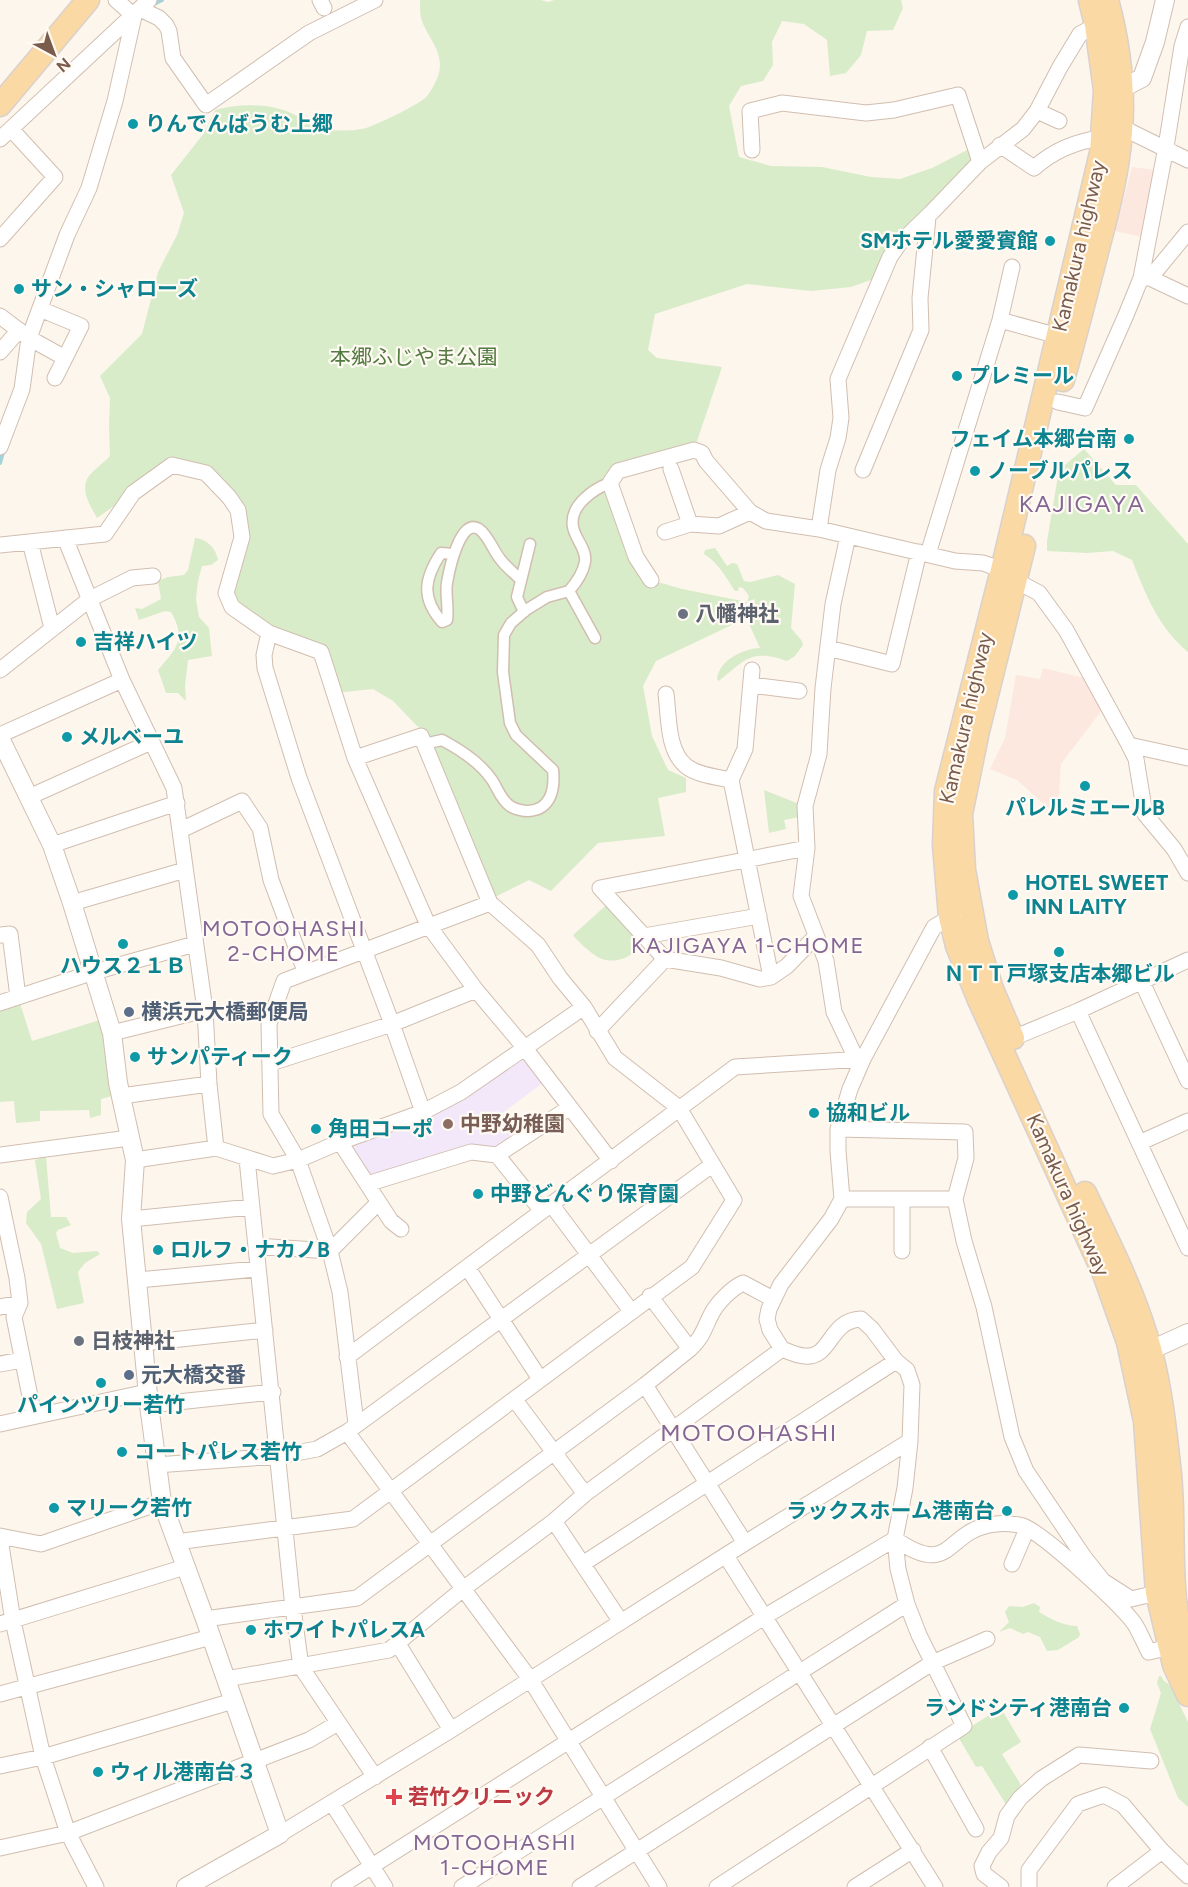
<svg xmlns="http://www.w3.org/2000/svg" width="1188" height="1887" font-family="Figtree,'Noto Sans JP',sans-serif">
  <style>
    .commercial { fill: #fde8e0 }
    .education { fill: #f3e8fa }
    .green { fill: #d8ecc9 }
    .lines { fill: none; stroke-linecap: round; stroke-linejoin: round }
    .stream { stroke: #a5d3da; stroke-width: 4 }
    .pedestrian-casing { stroke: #d1beb0; stroke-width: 13 }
    .minor-casing { stroke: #d1beb0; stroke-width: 17 }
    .tertiary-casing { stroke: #d1beb0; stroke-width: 20 }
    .primary-casing { stroke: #dad1cd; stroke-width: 25 }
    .pedestrian { stroke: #fff; stroke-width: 10 }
    .minor { stroke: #fff; stroke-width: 15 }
    .tertiary { stroke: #fff; stroke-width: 18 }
    .primary { stroke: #fbd9a5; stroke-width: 22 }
    .culture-dot { fill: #0f9aa8; stroke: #fffaf3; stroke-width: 2 }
    .worship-dot { fill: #6b7280; stroke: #fffaf3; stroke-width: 2 }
    .service-dot { fill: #5c6f8a; stroke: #fffaf3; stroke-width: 2 }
    .education-dot { fill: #8d6e63; stroke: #fffaf3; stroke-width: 2 }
    .health-dot { fill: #e0444e; stroke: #fffaf3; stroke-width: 2 }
    .labels { text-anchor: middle; stroke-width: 4.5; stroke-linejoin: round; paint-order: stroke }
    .culture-label { font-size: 21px; font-weight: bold; fill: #0d838f; stroke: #fffaf3; text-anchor: start }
    .street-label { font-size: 21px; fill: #7a5c4d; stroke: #fffaf3 }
    .park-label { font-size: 21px; fill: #537a41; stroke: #fffaf3 }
    .worship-label { font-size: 21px; font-weight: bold; fill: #5b616d; stroke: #fffaf3; text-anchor: start }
    .service-label { font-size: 21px; font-weight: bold; fill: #4e5e75; stroke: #fffaf3; text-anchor: start }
    .education-label { font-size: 21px; font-weight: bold; fill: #785e54; stroke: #fffaf3; text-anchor: start }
    .health-label { font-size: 21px; font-weight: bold; fill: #be3a42; stroke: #fffaf3; text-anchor: start }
    .neighbourhood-label { font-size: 22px; letter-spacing: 1.5px; fill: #846695; stroke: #fffaf3 }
    .quarter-label { font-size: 24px; letter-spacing: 1.5px; fill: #846695; stroke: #fffaf3 }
  </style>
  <rect width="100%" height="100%" fill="#fdf6ec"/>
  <path class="commercial" d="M 1132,167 L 1157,170 L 1146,238 L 1115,231 Z
    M 1043,668 L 1084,678 L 1102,710 L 1061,764 L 1058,808 L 1047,807 L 1017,780 L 990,769 L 1005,738 L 1016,675 L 1040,679 Z"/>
  <path class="education" d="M 524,1047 L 548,1079 L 500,1115 L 513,1134 L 493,1148 L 367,1184 L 340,1142 L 423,1112 Z"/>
  <path class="green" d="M 420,0 L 540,0 L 549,2 L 554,0 L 901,0 L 903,8 L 893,30 L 867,31 L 861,55 L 846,73 L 830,76 L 827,40 L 804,24 L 782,21 L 772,42 L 773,65 L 763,81 L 741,86 L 729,106 L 739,157 L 771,166 L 822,167 L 871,177 L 900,179 L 932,168 L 975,146 L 980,162 L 950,194 L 882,276 L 851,287 L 811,291 L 747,284 L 655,314 L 648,350 L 657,358 L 722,367 L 694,450 L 619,471 L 610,483 L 651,580 L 682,589 L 747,602 L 749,596 L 743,588 L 739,587 L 738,591 L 735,591 C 726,578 719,563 704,554 L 705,550 L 715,548 L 727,566 L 732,563 L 737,564 L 744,581 L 750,582 L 778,575 L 795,584 L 791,628 L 802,641 L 803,645 L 795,656 L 787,661 C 751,649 746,659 719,681 L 717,679 C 719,660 743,649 760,648 L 748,622 L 753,611 L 755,599 L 747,602 L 738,622 L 656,661 L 643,686 L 652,736 L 668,770 L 686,778 L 686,792 L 658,798 L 665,836 L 598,843 L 551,891 L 529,880 L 495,897 L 420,729 L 393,701 L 373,689 L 334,693 L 321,652 L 232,607 L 242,537 L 238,510 L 216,483 L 172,465 L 97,518 C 91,507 79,489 89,476 C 94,469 104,463 110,456 L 109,427 L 110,398 L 100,376 L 142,334 L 158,272 L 177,235 L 184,213 L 171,175 L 204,133 L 215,110 C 239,103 273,103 295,115 C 306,121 316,128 329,130 C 341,131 358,131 369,127 C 380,123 420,104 426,97 C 431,92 437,80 439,73 C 444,50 427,38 421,18 C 420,13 420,6 420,0 Z
    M 1084,449 L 1116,485 L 1136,485 L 1188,544 L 1188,652 C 1158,627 1146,595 1132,560 L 1113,551 L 1087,553 L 1047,551 L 1047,541 L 1059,470 Z
    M 195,538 C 207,539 216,548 218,560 L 211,565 L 202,566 L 198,581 L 196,599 L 199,617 L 209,628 L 212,656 L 188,660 L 185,686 L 186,701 L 178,693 L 166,693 L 158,670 C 176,649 187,640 171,612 L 165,611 L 139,620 L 135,608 L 142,609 L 161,599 L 158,581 L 168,577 L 184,575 L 188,570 Z
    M 764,790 L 799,804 L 799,817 L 784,820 L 786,829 L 769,833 Z
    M 611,901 L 641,941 C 637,956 617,964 602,959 C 594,956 578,942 573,935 Z
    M 18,997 L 32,1041 L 100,1020 L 112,1096 L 101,1099 L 101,1115 L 90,1118 L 89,1110 L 40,1111 L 40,1121 L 16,1123 L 14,1101 L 0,1102 L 0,1003 Z
    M 46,1156 L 51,1217 L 66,1217 L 71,1225 L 58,1230 L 56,1233 L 60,1248 L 73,1253 L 97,1251 L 100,1254 L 85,1263 L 78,1272 L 84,1303 L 57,1309 L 41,1244 L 26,1223 L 27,1212 L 41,1199 L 35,1160 Z
    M 1034,1603 L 1040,1607 L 1039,1612 C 1050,1619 1065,1626 1077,1626 L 1080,1634 L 1079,1637 L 1058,1650 L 1047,1651 L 1040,1637 L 1028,1632 L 1023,1634 L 1010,1628 L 999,1632 L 1009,1622 L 1005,1612 L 1009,1606 L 1023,1607 Z
    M 1159,1676 L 1161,1676 L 1164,1681 L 1170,1685 L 1188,1722 L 1188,1807 L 1178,1798 L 1150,1729 L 1161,1693 L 1157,1683 Z
    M 1001,1708 L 1021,1742 L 1002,1754 L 1021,1785 L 1007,1806 L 982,1766 L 976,1767 L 957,1735 Z"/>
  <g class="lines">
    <path class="stream" d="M 152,5 L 162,0
      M 0,463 L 4,449"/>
    <g class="pedestrian-casing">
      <path id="pedestrian" d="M 454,554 L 441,553 C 424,579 421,598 442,622 L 447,620 C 449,607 445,594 447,583 C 449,571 460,517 479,529 C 489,536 493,551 501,560 C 506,567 514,573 521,580
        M 569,591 L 595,638
        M 524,612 L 517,597 L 530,544
        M 424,744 L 442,740 C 461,750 480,762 492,780 C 498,789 501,800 510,806 C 514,809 523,811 528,811 C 551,810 555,789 553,770 L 516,735 L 510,723 L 503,672 L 504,635 L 511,623 L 526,610 L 547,597 L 569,591 C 576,583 583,573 585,562 C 587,549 575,539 573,527 C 569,506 593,489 610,483"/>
    </g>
    <g class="minor-casing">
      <path id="minor" d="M 116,0 L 134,16
        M 320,0 L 324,8
        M 140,9 L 159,18 L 166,25 L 169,31 L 173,58 L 206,105 L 309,33 L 375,0
        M 1103,22 L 1080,34 L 1060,67 L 1037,111 L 1023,129 L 980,162 L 932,212 L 899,244 L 890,257 L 838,379 L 841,418 L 838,438 L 828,470 L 819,529 L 955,561 L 983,563 L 1011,573 L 1022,584 L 1039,593 L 1066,630 L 1129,745 L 1136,759 L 1145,814 L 1174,849 L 1188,873
        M 1037,111 L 1059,121
        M 1121,127 L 1188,160
        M 0,139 L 149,0
        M 1000,145 L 1034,168 C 1053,151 1076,141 1102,138
        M 752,150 L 750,111 L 782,103 L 866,113 L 894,110 L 958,95 L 980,162
        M 0,239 L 55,177 L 11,129
        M 1141,278 L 1166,147 L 1182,46 L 1188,27
        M 1150,278 L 1188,296
        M 40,309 L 81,326 L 55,378
        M 0,316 L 29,338 L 65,358
        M 1000,320 L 1012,267
        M 0,352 L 19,330
        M 1058,402 L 1085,408 L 1126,315 L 1141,278 L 1150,278 L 1188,232
        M 0,447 L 22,389 L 29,338 L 67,235 L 89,188 L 115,101 L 134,16
        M 671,469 L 690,524
        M 863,470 L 921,330 L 920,298 L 928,217
        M 665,532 L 690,524 L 719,526 L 750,512
        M 848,536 L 833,604 L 823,688 L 819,754 L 805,806 L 807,848 L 801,896 L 826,961 L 834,1012 L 854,1054 L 863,1059
        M 65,538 L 122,680 L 174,788 L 205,1010 L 209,1084 L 216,1148
        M 30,542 L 52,628
        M 0,545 L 105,534 L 133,493 L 172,465 L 206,473 L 229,497 L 238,510 L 242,537 L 226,593 L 232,607 L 269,633 L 321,652 L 355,758 L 421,736 L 490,903 L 538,945 L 560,978 L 584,1007 L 615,1058 L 679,1108 L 734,1200 L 692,1267 L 353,1519 L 176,1542
        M 928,554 L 1000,320 L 1058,336
        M 651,580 L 636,557 L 610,483 L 618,471 L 694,450 L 702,453 L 706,461 L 750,512 L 766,521 L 819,529
        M 269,633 L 264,655 L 265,668 L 299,778 L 392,1024 L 423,1112
        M 828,648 L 892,664 L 919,552
        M 0,670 L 90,599 L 132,578 L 153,576
        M 752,670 L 745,749 L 731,780 L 771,977
        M 751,685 L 799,691
        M 666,694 C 669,716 667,751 686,766 C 697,775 717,777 731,780
        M 0,735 L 122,680
        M 1129,745 L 1188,758
        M 355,758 L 428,925 L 476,990 L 524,1047 L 611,1161
        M 29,797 L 151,742
        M 181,830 L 242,801 L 260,828 L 271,880 L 305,971
        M 52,845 L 177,803
        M 807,848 L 600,888 L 665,959 L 721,968 L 760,979 L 771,977 L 787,966 L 816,936
        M 72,903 L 185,870
        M 0,935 L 10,934 L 18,997
        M 644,936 L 759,916
        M 1141,980 L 1188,1081
        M 0,1003 L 94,972 L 195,944
        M 1078,1011 L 1188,1248
        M 597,1031 L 665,959
        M 112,1033 L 205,1010
        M 1013,1038 L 1078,1011 L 1188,960
        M 271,1063 L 392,1024 L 476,990
        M 121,1096 L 209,1084
        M 838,1129 L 965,1132 L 966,1158 L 955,1199 L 964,1241 L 984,1307 L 1012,1437 L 1026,1471 L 1084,1557 L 1103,1581 L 1131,1599 L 1157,1593
        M 340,1142 L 391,1221 L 401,1229
        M 1139,1143 L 1188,1121
        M 0,1155 L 129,1138
        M 497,1155 L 542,1211
        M 247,1159 L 293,1608 L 301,1667 L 375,1777
        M 135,1160 L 216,1148 L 273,1166 L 298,1160 L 340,1142 L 423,1112 L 461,1092 L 584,1007
        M 367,1184 L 471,1152 L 497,1155 L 569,1108
        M 0,1197 L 17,1278 L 20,1303 L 14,1317 L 34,1416
        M 842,1199 L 955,1199
        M 551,1204 L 631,1311
        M 131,1219 L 251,1207
        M 256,1246 L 330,1251 L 378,1203
        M 902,1251 L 902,1199
        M 467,1267 L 540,1379
        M 138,1280 L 257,1269
        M 0,1307 L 20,1303
        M 143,1343 L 265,1330
        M 690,1349 C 702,1339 705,1326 712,1313 C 718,1302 732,1288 743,1283 L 773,1299
        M 347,1357 L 735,1067 L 863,1059
        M 0,1364 L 22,1360
        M 645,1385 L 745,1543
        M 515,1400 L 585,1494
        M 149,1405 L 273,1392
        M 0,1424 L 147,1392
        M 356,1424 L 340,1292 L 330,1251 L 298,1160 L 271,1114 L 269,1024 L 284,981 L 490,903
        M 347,1432 L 530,1679 L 659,1887
        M 156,1465 L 279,1456 L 317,1449 L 347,1432 L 712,1165
        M 554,1521 L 621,1622
        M 0,1536 L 41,1544 L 162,1502
        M 0,1539 L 13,1621 L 43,1757 L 68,1833 L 96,1887
        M 895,1539 C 954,1580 944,1529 996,1524 C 1003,1523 1016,1524 1023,1526 C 1044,1534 1120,1604 1134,1623 C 1140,1632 1144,1643 1149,1652 L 1169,1647
        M 726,1556 L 935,1887
        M 584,1563 L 896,1361
        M 1012,1564 L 1027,1529
        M 205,1619 L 357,1598 L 645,1385 L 690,1349 L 650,1296
        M 0,1624 L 185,1567
        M 398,1644 L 451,1730
        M 226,1679 L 389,1650 L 463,1589 L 554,1521 L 585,1494 L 782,1349
        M 0,1694 L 211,1637
        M 930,1747 L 976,1829
        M 0,1766 L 43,1757 L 233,1701
        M 332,1803 L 385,1887
        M 280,1834 L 451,1730 L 745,1543 L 910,1441
        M 0,1848 L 68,1833 L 309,1740 L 338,1723
        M 339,1887 L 764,1617 L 895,1539
        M 462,1887 L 907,1604
        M 580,1887 L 932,1663 L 987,1639
        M 717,1887 L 964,1726 L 919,1635 L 907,1604 L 898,1569 L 895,1539 L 905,1488 L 910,1441 L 912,1385 L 907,1370 L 896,1361 L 872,1329 L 861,1319 C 829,1320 831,1359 805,1356 C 798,1356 789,1352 782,1349 L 770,1330 L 767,1319 L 769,1309 L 781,1284 L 831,1219 L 842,1199 L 838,1151 L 838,1129 L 850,1089 L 863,1059 L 934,927 L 956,914
        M 855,1887 L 913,1850
        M 1001,1887 L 984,1874 L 982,1866 L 989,1852 L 1001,1838 L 1007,1816 L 1020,1798 L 1041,1779 L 1079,1755 L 1151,1761
        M 1029,1887 L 1029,1870 L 1078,1804 L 1104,1795 L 1123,1805 L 1162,1851 L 1188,1876
        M 1115,1887 L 1162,1851"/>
    </g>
    <g class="tertiary-casing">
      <path id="tertiary" d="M 1111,89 L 1121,89 L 1142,78 L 1155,42 L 1165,0
        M 0,738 L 52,845 L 72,903 L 112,1033 L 118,1083 L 135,1160 L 131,1219 L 149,1405 L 162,1502 L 205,1619 L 280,1834 L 186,1887
        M 1140,1355 L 1188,1333"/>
    </g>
    <g class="primary-casing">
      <path id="primary" d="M 1090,0 L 1096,25 L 1105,90 L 1101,153 L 1002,570 L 946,791 L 944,845 L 950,917 L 957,946 L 979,1000 L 1104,1274 L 1128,1342 L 1145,1421 L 1157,1593 L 1174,1665 L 1188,1695
        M 0,105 L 88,0
        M 1063,380 C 1075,337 1086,295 1097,252 C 1105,221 1114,190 1118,158 C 1126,106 1121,51 1107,0
        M 1013,1038 L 992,989 L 977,941 L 964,870 L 961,814 L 978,731 L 1024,546
        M 1085,1193 C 1107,1239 1131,1286 1146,1335 C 1160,1379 1165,1428 1170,1474 C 1176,1535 1166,1599 1188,1658"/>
    </g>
    <use href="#pedestrian" class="pedestrian"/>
    <use href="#minor" class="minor"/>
    <use href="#tertiary" class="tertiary"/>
    <use href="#primary" class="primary"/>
  </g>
  <g class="culture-dot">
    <circle cx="133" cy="124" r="6"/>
    <circle cx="1050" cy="241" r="6"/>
    <circle cx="19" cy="289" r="6"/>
    <circle cx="957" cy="376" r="6"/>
    <circle cx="1129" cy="439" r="6"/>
    <circle cx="975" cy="471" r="6"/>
    <circle cx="81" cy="642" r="6"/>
    <circle cx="67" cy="737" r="6"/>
    <circle cx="1085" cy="786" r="6"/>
    <circle cx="1013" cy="895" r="6"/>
    <circle cx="123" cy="944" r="6"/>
    <circle cx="1059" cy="952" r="6"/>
    <circle cx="135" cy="1057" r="6"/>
    <circle cx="814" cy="1113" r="6"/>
    <circle cx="316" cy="1129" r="6"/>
    <circle cx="478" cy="1194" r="6"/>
    <circle cx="158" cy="1250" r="6"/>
    <circle cx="101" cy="1383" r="6"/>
    <circle cx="122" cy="1452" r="6"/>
    <circle cx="54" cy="1508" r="6"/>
    <circle cx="1007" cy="1511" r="6"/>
    <circle cx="251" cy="1630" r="6"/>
    <circle cx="1124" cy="1708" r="6"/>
    <circle cx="98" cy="1772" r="6"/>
  </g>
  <g class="worship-dot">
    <circle cx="683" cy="614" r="6"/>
    <circle cx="79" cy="1341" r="6"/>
  </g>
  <g class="service-dot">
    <circle cx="129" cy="1012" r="6"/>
    <circle cx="129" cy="1375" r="6"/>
  </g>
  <circle class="education-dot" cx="448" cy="1124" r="6"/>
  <path class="health-dot" d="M391 1788h6v6h6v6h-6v6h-6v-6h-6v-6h6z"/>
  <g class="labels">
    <g class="culture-label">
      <text x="145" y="131">りんでんばうむ上郷</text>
      <text x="1038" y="248" text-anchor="end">SMホテル愛愛賓館</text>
      <text x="31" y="296">サン・シャローズ</text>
      <text x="969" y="383">プレミール</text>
      <text x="1117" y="446" text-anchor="end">フェイム本郷台南</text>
      <text x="987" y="478">ノーブルパレス</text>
      <text x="93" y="649">吉祥ハイツ</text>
      <text x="79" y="744">メルベーユ</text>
      <text x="1085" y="815" text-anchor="middle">パレルミエールB</text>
      <text x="1025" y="890">HOTEL SWEET<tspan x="1025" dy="24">INN LAITY</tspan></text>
      <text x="123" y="973" text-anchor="middle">ハウス２１Ｂ</text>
      <text x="1059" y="981" text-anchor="middle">ＮＴＴ戸塚支店本郷ビル</text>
      <text x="147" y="1064">サンパティーク</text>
      <text x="826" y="1120">協和ビル</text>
      <text x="328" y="1136">角田コーポ</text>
      <text x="490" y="1201">中野どんぐり保育園</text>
      <text x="170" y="1257">ロルフ・ナカノB</text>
      <text x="101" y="1412" text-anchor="middle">パインツリー若竹</text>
      <text x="134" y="1459">コートパレス若竹</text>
      <text x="66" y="1515">マリーク若竹</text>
      <text x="995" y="1518" text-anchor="end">ラックスホーム港南台</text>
      <text x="263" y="1637">ホワイトパレスA</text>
      <text x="1112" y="1715" text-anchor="end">ランドシティ港南台</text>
      <text x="110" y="1779">ウィル港南台３</text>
    </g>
    <g class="street-label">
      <text transform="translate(1079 246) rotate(-77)" y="7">Kamakura highway</text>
      <text transform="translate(966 718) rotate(-77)" y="7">Kamakura highway</text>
      <text transform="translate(1068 1195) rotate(66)" y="7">Kamakura highway</text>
    </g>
    <g class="park-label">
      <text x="414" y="364">本郷ふじやま公園</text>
    </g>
    <g class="worship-label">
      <text x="695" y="621">八幡神社</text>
      <text x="91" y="1348">日枝神社</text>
    </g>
    <g class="service-label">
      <text x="141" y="1019">横浜元大橋郵便局</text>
      <text x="141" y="1382">元大橋交番</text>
    </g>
    <g class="education-label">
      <text x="460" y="1131">中野幼稚園</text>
    </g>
    <g class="health-label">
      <text x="408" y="1804">若竹クリニック</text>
    </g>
    <g class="neighbourhood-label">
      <text x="284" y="936">MOTOOHASHI<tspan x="284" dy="25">2-CHOME</tspan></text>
      <text x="748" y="953">KAJIGAYA 1-CHOME</text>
      <text x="495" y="1850">MOTOOHASHI<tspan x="495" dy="25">1-CHOME</tspan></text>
    </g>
    <g class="quarter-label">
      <text x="1082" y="512">KAJIGAYA</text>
      <text x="749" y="1441">MOTOOHASHI</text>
    </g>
  </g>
  <g transform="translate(54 54) rotate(139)" stroke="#fffaf3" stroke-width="4.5" paint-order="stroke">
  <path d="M0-4.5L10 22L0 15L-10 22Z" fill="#7a5c4d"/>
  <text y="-9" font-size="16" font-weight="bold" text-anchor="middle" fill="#7a5c4d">N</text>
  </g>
</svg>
